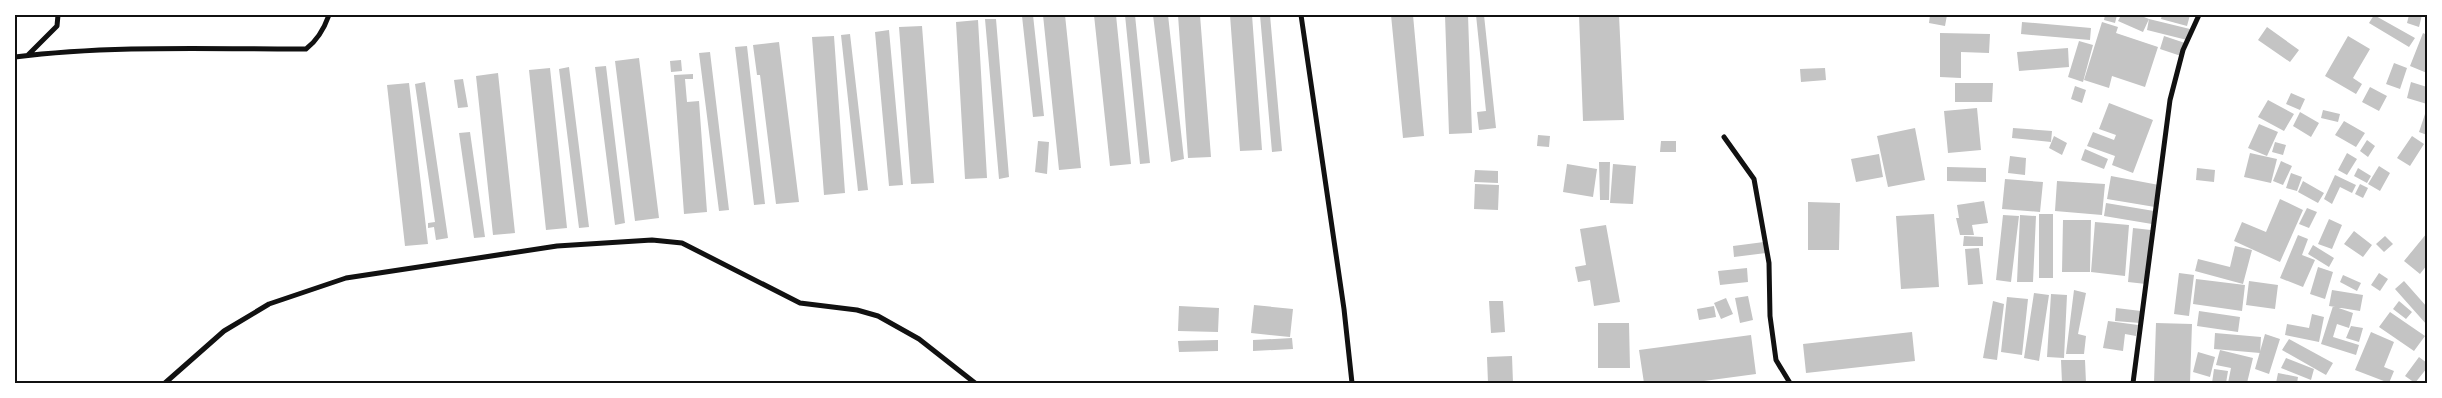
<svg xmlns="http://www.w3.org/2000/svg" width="2442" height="398" font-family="'IBM Plex Serif',serif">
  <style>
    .building { fill: #c4c4c4 }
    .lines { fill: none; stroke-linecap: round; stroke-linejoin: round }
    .minor { stroke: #111; stroke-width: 5 }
    .neatline { fill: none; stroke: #111; stroke-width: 2 }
  </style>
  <rect width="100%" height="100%" fill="#fff"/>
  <path class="building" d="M 1033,15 L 1044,116 L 1033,117 L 1022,16 Z
    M 1043,15 L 1065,15 L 1081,168 L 1059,170 Z
    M 1094,15 L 1116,15 L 1131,164 L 1110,166 Z
    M 1125,15 L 1135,15 L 1150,163 L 1140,164 Z
    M 1153,15 L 1168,15 L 1184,159 L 1171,162 Z
    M 1178,15 L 1200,15 L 1211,157 L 1188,158 Z
    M 1230,15 L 1252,15 L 1262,150 L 1240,151 Z
    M 1260,15 L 1270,15 L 1282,151 L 1272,152 Z
    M 1391,15 L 1413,15 L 1424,136 L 1403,138 Z
    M 1445,15 L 1468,15 L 1472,133 L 1449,134 Z
    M 1476,15 L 1484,15 L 1496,128 L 1479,130 L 1477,112 L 1486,111 Z
    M 1579,15 L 1619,15 L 1624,120 L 1583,121 Z
    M 1930,15 L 1947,15 L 1945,26 L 1929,23 Z
    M 2105,15 L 2117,15 L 2115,23 L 2104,20 Z
    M 2121,15 L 2139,15 L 2149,19 L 2143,32 L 2118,21 Z
    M 2162,15 L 2190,15 L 2187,26 L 2161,19 Z
    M 2374,15 L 2415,38 L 2409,47 L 2369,23 Z
    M 2409,15 L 2422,15 L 2419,27 L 2407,23 Z
    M 985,19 L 996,19 L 1009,177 L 999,179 Z
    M 2149,19 L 2190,29 L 2187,40 L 2147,30 Z
    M 978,20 L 987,178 L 965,179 L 956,22 Z
    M 2022,22 L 2091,28 L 2090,40 L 2021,34 Z
    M 2102,22 L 2118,27 L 2116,33 L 2158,47 L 2145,87 L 2112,76 L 2109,88 L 2084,80 Z
    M 922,26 L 934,183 L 911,184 L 899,27 Z
    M 2267,27 L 2299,50 L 2290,62 L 2258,40 Z
    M 889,30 L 903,185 L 889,186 L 875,32 Z
    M 1940,33 L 1990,34 L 1989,53 L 1961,52 L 1961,78 L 1940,77 Z
    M 2423,33 L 2427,35 L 2427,73 L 2410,66 Z
    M 850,34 L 868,190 L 858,191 L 841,35 Z
    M 834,36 L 845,193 L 824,195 L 812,37 Z
    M 2164,36 L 2185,43 L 2181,56 L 2160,49 Z
    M 2348,36 L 2370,49 L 2353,78 L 2362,84 L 2356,94 L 2325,76 Z
    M 2079,41 L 2093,45 L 2083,82 L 2068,77 Z
    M 779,42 L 799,202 L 776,204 L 760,75 L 757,75 L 753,45 Z
    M 747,46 L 765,204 L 754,205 L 735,47 Z
    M 2068,48 L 2069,67 L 2019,71 L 2017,52 Z
    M 710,52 L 729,210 L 719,211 L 699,53 Z
    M 639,58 L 659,218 L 635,221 L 615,61 Z
    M 681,60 L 682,71 L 671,72 L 670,61 Z
    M 2394,63 L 2407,68 L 2400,89 L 2386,84 Z
    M 606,66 L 625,223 L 615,225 L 595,67 Z
    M 569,67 L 589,227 L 579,228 L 559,69 Z
    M 550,68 L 567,228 L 546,230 L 529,70 Z
    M 1825,68 L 1826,80 L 1801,82 L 1800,69 Z
    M 498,73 L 515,233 L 493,235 L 476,76 Z
    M 693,74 L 693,79 L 685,79 L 687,102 L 699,101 L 707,212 L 684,214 L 674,75 Z
    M 463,79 L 468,107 L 458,108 L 454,80 Z
    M 425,82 L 448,238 L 436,240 L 434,227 L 428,228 L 428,223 L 435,222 L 415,84 Z
    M 2411,82 L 2427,87 L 2427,104 L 2407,98 Z
    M 409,83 L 428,244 L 405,246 L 387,85 Z
    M 1955,83 L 1993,83 L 1992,102 L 1955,102 Z
    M 2075,86 L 2086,90 L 2082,103 L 2071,99 Z
    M 2370,87 L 2387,96 L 2379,111 L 2362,102 Z
    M 2291,93 L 2305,99 L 2300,110 L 2286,104 Z
    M 2268,100 L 2294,114 L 2284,131 L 2258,117 Z
    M 2109,103 L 2153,120 L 2133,173 L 2112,165 L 2115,156 L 2087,146 L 2093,132 L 2114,140 L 2116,135 L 2099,129 Z
    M 1977,108 L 1981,150 L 1948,153 L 1944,111 Z
    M 2427,108 L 2427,135 L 2419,132 Z
    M 2323,110 L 2340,114 L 2338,122 L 2321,118 Z
    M 2300,112 L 2319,123 L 2311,137 L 2293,126 Z
    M 2344,121 L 2365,133 L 2356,147 L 2335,135 Z
    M 2259,124 L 2278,132 L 2267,156 L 2248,148 Z
    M 1915,128 L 1925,180 L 1888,187 L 1877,136 Z
    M 2013,128 L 2052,131 L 2051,142 L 2012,138 Z
    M 470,132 L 485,237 L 474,238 L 459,133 Z
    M 1538,135 L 1550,136 L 1549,147 L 1537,146 Z
    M 2054,136 L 2067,143 L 2062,155 L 2049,148 Z
    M 2412,136 L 2424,144 L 2410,166 L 2397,158 Z
    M 2367,140 L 2375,146 L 2368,157 L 2360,151 Z
    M 1038,141 L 1049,142 L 1047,174 L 1035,172 Z
    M 1661,141 L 1676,141 L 1676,152 L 1660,152 Z
    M 2275,142 L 2286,145 L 2283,155 L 2272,152 Z
    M 2085,149 L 2108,159 L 2104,169 L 2081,160 Z
    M 2250,153 L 2277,159 L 2271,183 L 2244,177 Z
    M 2347,153 L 2357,159 L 2347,175 L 2338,170 Z
    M 1879,154 L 1883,177 L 1856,182 L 1851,159 Z
    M 2010,156 L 2026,158 L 2025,175 L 2008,173 Z
    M 2281,161 L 2292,166 L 2283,185 L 2273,181 Z
    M 1599,162 L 1610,162 L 1609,200 L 1600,200 Z
    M 1567,164 L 1597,169 L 1593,197 L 1563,192 Z
    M 1613,164 L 1636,166 L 1633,204 L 1610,203 Z
    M 2379,166 L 2390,173 L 2380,191 L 2368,184 Z
    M 1947,167 L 1986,168 L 1986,182 L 1947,181 Z
    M 2197,168 L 2215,170 L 2214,182 L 2196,180 Z
    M 2358,168 L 2371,176 L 2367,183 L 2354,176 Z
    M 1475,170 L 1498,171 L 1498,183 L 1474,182 Z
    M 2291,173 L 2302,177 L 2297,191 L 2286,188 Z
    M 2335,175 L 2356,185 L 2352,193 L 2340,187 L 2332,204 L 2324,199 Z
    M 2111,176 L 2159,185 L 2155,207 L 2107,199 Z
    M 2005,179 L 2043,182 L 2040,212 L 2002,209 Z
    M 2057,181 L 2105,184 L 2102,215 L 2055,211 Z
    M 2303,181 L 2324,193 L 2318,203 L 2298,192 Z
    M 1475,184 L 1499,185 L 1498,210 L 1474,209 Z
    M 2360,184 L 2368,188 L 2363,198 L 2355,194 Z
    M 2280,199 L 2303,210 L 2280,262 L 2234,241 L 2242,222 L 2266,232 Z
    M 1984,201 L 1988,223 L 1972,225 L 1974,235 L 1960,235 L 1956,218 L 1959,218 L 1957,205 Z
    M 1808,202 L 1840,203 L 1839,250 L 1808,250 Z
    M 2106,203 L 2154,211 L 2152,224 L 2104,216 Z
    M 2307,208 L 2317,212 L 2309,228 L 2299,224 Z
    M 1934,214 L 1939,287 L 1901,289 L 1896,216 Z
    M 2039,214 L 2053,214 L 2053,278 L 2039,278 Z
    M 2003,215 L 2019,216 L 2011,282 L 1996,280 Z
    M 2020,215 L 2036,216 L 2033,282 L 2017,282 Z
    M 2329,219 L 2342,225 L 2332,249 L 2318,244 Z
    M 2063,220 L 2091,220 L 2090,272 L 2062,272 Z
    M 2095,222 L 2129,225 L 2125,276 L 2091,272 Z
    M 1606,225 L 1620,302 L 1594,306 L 1590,280 L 1578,282 L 1575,267 L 1586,265 L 1580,229 Z
    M 2133,228 L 2151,230 L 2146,284 L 2128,282 Z
    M 2354,231 L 2372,245 L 2363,257 L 2344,244 Z
    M 2427,233 L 2427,265 L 2420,274 L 2404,261 Z
    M 2298,235 L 2308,239 L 2302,255 L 2315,260 L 2303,287 L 2280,278 Z
    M 1964,236 L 1983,237 L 1983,246 L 1963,246 Z
    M 2385,236 L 2393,244 L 2384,252 L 2376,244 Z
    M 1764,242 L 1766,253 L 1734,257 L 1733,246 Z
    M 2313,245 L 2334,258 L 2329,267 L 2308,254 Z
    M 2235,246 L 2252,250 L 2243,284 L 2195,271 L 2198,259 L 2230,267 Z
    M 1979,248 L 1983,284 L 1968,285 L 1965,249 Z
    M 2318,267 L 2333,272 L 2325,299 L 2310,294 Z
    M 1747,268 L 1748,282 L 1720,285 L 1718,271 Z
    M 2179,273 L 2194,275 L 2189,316 L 2174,314 Z
    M 2379,273 L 2388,279 L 2380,291 L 2371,285 Z
    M 2343,275 L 2361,283 L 2357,291 L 2340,282 Z
    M 2196,279 L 2245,285 L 2242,311 L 2193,304 Z
    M 2249,281 L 2278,285 L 2275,309 L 2246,305 Z
    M 2404,281 L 2427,307 L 2427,325 L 2395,289 Z
    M 2074,290 L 2086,293 L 2078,334 L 2086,336 L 2084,354 L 2066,354 Z
    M 2332,290 L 2363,295 L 2360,311 L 2329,306 Z
    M 2034,293 L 2049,295 L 2039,361 L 2024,358 Z
    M 2051,294 L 2067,295 L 2064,358 L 2047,357 Z
    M 1748,296 L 1753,320 L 1740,323 L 1735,298 Z
    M 2007,297 L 2028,299 L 2022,355 L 2001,352 Z
    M 1726,298 L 1733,314 L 1721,319 L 1714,303 Z
    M 1489,301 L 1503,301 L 1505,332 L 1491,333 Z
    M 1993,301 L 2004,304 L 1997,360 L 1983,358 Z
    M 2399,301 L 2412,312 L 2406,319 L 2393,309 Z
    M 1254,305 L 1293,309 L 1290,337 L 1251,333 Z
    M 1179,306 L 1219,308 L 1218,332 L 1178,331 Z
    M 1714,306 L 1716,317 L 1699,320 L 1697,309 Z
    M 2333,306 L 2353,313 L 2349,328 L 2337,324 L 2333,337 L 2359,345 L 2356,355 L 2321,344 Z
    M 2116,308 L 2141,311 L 2140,323 L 2115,321 Z
    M 2199,311 L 2240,317 L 2238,332 L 2197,326 Z
    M 2390,312 L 2425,336 L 2414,351 L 2379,327 Z
    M 2312,314 L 2324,317 L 2319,342 L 2285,335 L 2287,324 L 2309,328 Z
    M 2108,321 L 2138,325 L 2136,336 L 2125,334 L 2123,351 L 2103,348 Z
    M 1598,323 L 1629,323 L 1630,368 L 1598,368 Z
    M 2156,323 L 2192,324 L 2190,383 L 2154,383 Z
    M 2351,326 L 2363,328 L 2359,342 L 2346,338 Z
    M 1912,332 L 1915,361 L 1806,373 L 1803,344 Z
    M 2371,332 L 2394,342 L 2384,367 L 2394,371 L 2389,383 L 2355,370 Z
    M 2215,333 L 2261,337 L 2260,353 L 2214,349 Z
    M 2265,334 L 2280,339 L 2269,374 L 2255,369 Z
    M 1751,335 L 1756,374 L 1689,383 L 1644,383 L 1639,350 Z
    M 1292,338 L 1293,349 L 1253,351 L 1253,340 Z
    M 2289,339 L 2333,363 L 2326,375 L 2282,350 Z
    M 1218,340 L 1218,351 L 1179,352 L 1178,341 Z
    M 2220,350 L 2253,358 L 2247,383 L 2228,383 L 2231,368 L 2216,365 Z
    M 2198,352 L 2215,357 L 2210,377 L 2193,372 Z
    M 1512,356 L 1513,383 L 1488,383 L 1487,357 Z
    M 2419,357 L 2427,363 L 2427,368 L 2415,383 L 2405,376 Z
    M 2286,358 L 2314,369 L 2311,380 L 2281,368 Z
    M 2061,360 L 2085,360 L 2086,383 L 2062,383 Z
    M 2214,369 L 2228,371 L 2226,383 L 2212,383 Z
    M 2278,373 L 2298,377 L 2297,383 L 2276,383 Z"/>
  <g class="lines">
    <path class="minor" d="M 1301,15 L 1344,309 L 1352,383
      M 28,55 L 57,26 L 58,15
      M 15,57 C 111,45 209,49 306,49 C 318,40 324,29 329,15
      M 1724,137 L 1754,179 L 1769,263 L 1770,316 L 1776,360 L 1790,383
      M 165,383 L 224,331 L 269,304 L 346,278 L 557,246 L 652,240 L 682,243 L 800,303 L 857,310 L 878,316 L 919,339 L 975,383
      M 2133,383 L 2170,100 L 2183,50 L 2199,15"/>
  </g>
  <rect width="2442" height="398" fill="none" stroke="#ffffff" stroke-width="32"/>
  <rect x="16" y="16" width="2410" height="366" class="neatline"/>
</svg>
